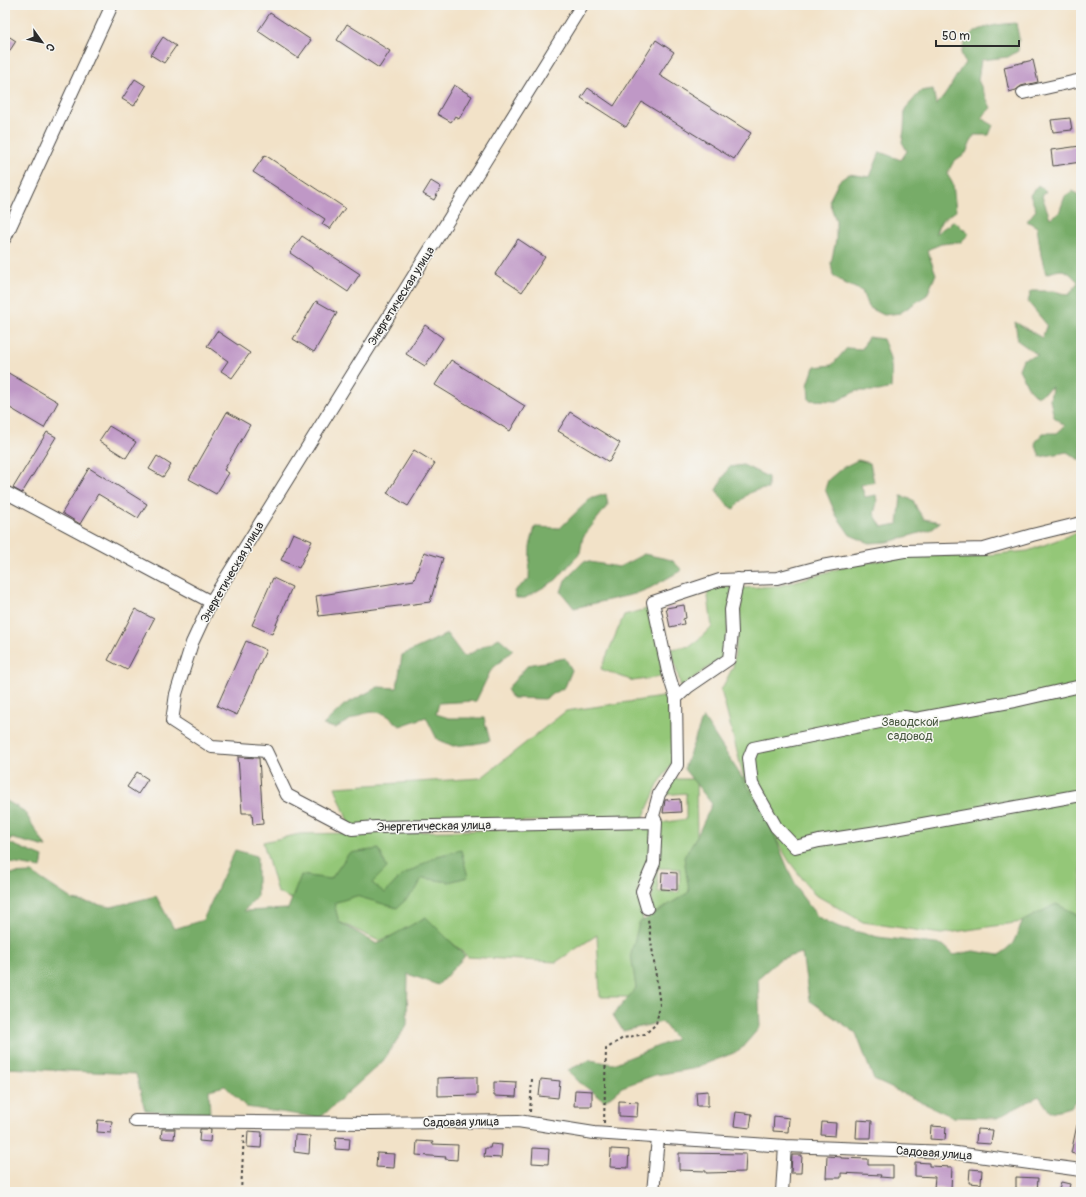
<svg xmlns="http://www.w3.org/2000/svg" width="1086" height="1197" font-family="Pangolin,sans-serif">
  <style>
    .green { fill: #94c778; stroke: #607952; fill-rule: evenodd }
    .forest { fill: #77ac68; stroke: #516c4a }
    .building { fill: #bf98c6 }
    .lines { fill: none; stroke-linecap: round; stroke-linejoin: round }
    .minor-casing { stroke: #494643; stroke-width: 14 }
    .path { stroke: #494643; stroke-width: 2; stroke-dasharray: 3 3; stroke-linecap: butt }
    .minor { stroke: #fff; stroke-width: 12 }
    .labels { text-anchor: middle; stroke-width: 3; stroke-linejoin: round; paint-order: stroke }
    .street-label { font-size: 12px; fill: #2b2b2b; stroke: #f6f6f2 }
    .park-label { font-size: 12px; fill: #4a5a42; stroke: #f6f6f2 }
  </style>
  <rect width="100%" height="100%" fill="#f6f6f2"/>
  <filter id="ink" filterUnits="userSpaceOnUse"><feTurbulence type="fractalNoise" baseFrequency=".025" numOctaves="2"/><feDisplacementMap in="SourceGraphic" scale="8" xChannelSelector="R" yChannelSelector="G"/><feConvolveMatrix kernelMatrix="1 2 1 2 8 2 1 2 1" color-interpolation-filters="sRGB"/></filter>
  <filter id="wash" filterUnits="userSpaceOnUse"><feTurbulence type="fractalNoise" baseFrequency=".012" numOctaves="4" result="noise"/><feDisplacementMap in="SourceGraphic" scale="16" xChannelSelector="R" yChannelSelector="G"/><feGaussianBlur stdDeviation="0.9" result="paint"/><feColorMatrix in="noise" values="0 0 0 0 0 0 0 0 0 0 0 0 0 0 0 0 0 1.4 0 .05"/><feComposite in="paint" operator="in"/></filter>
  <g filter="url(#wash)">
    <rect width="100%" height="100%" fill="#f2e2c8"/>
    <path class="green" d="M 1081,531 L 1081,916 L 1068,915 L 941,934 L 863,922 L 814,894 L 789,861 L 747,790 L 721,690 L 733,667 L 743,588 L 779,586 L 851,565 L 924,554 L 967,557 L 1028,551 Z
      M 732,586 L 725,655 L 681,687 L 671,649 L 691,646 L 712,627 L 707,589 Z
      M 651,608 L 661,651 L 661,677 L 633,681 L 601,669 L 624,615 Z
      M 669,696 L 675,720 L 675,759 L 659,783 L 643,818 L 350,827 L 335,787 L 481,778 L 566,711 Z
      M 673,779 L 696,779 L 697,836 L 691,890 L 655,923 L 651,905 L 661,823 L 686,819 L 686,793 L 663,795 ZM 657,868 L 680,869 L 679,892 L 658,892 Z
      M 652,827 L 648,873 L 637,890 L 643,914 L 635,997 L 600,997 L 597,935 L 556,962 L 468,957 L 428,921 L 379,941 L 277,892 L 263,842 L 300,834 Z"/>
    <path class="forest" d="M 1016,23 L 1019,38 L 1018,51 L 1008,57 L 981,60 L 978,80 L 991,108 L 981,118 L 993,125 L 989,135 L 974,135 L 966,153 L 954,161 L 947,174 L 953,184 L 956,211 L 942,220 L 935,234 L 954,221 L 969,234 L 961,242 L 941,244 L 927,250 L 936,274 L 927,295 L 900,313 L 884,315 L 868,307 L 862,291 L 844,283 L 833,275 L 831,263 L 836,240 L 836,221 L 829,201 L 839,181 L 849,174 L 870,177 L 880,152 L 901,160 L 907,151 L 902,142 L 904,130 L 905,109 L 921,91 L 933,89 L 936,105 C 949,93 954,77 965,63 L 961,53 C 963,48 964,43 967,39 C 975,26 1003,24 1016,23 Z
      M 1038,185 L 1046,191 L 1042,196 L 1050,218 L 1059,213 L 1065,196 L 1073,191 L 1081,197 L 1081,461 L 1067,452 L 1040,457 L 1035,443 L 1043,433 L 1057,433 L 1065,426 L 1054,417 L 1050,400 L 1052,387 L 1037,397 L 1029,389 L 1019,369 L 1023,359 L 1038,355 L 1018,341 L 1015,322 L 1042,338 L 1047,325 L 1028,302 L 1031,291 L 1054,291 L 1069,295 L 1078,282 C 1065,268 1064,268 1046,274 L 1041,255 L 1037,227 L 1027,221 L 1036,210 L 1030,195 Z
      M 868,337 L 883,339 C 891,358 893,367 891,388 L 879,391 L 856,391 L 837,401 L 809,400 L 808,385 L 814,367 L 832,365 L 847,348 L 862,349 Z
      M 858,460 L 870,463 L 874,482 L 861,485 L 865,497 L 876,495 L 877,502 L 874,514 L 882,527 L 898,524 L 901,496 L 913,500 L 917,509 L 924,519 L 940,522 L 930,530 L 888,542 L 869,543 L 850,535 L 836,515 L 825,489 L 828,480 L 842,468 Z
      M 743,465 L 768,477 L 768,489 C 749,489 746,495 734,509 L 727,505 L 716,490 L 729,467 Z
      M 606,494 L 608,505 L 583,537 L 580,553 L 556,580 L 525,598 L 516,598 L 514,591 L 529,579 L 530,546 L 535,527 L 560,528 L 590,499 Z
      M 644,554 L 672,560 L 682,570 L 650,588 L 635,594 L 574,608 L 561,592 L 565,580 L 584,561 L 619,567 Z
      M 447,634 L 464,657 L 499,638 L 513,650 L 491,670 L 476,701 L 439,703 L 436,714 L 449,718 L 484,718 L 490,741 L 474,744 L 453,746 L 437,739 L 426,717 L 400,726 C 396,723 392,719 388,716 C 370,705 351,720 335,728 L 323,725 L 344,705 L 378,687 L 397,688 L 402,655 Z
      M 565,658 L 572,670 L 565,687 L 545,699 L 512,698 L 507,689 L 528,665 Z
      M 703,717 L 766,815 L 789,871 L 801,895 L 818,917 L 839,927 L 878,937 L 943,945 L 954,955 L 973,951 L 1000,955 L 1013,943 L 1023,921 L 1056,904 L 1077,914 L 1079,932 L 1081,934 L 1081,1036 L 1078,1044 L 1081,1048 L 1081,1092 L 1071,1107 L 1050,1112 L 1039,1096 L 997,1118 L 953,1117 L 874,1080 L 856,1033 L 809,1000 L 802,953 L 780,959 L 758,978 L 760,1027 L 739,1051 L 692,1069 L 655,1075 L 622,1087 L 605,1101 L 579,1082 L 568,1070 L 590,1060 L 613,1064 L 676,1039 L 662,1022 L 623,1031 L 613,1015 L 636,988 L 631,954 L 639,923 L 689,892 L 684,857 L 698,834 L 712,804 L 684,769 Z
      M 5,800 L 24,811 L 46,847 L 10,838 L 9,843 L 43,857 L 41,868 L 5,862 Z
      M 379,849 L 387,868 L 372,883 L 385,893 L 400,877 L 437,856 L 461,850 L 468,877 L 449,882 L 422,878 L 416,890 L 397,908 L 356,896 L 334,903 L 339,922 L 377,944 L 426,917 L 465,956 L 438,985 L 408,974 L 407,1025 L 383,1061 L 320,1118 L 246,1107 L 225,1086 L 209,1090 L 210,1117 L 145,1110 L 136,1074 L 5,1068 L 5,874 L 32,873 L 73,900 L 111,907 L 156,896 L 174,929 L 203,920 L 235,850 L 257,856 L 257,896 L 244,911 L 288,909 L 301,875 L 331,879 L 349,853 Z"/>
    <g id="blocks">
      <path class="building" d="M 270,13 L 311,40 L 298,58 L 258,31 Z
        M 347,24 L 390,51 L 379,68 L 337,40 Z
        M 5,34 L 16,41 L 5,58 Z
        M 163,37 L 176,46 L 164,63 L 151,55 Z
        M 656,40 L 674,52 L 659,75 L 751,133 L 734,159 L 642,102 L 626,127 L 581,98 L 588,88 L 614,106 Z
        M 1033,60 L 1038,82 L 1021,86 L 1016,90 L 1009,92 L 1004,67 Z
        M 135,79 L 146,86 L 134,106 L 122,99 Z
        M 454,85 L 472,96 L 459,119 L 455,116 L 451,122 L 437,114 Z
        M 1070,118 L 1072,130 L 1053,132 L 1051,120 Z
        M 1080,146 L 1081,162 L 1053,166 L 1051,150 Z
        M 265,155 L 345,208 L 330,229 L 322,224 L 325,219 L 253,172 Z
        M 431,181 L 441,187 L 434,200 L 423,194 Z
        M 302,236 L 360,274 L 348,292 L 290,253 Z
        M 518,239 L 545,257 L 522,292 L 495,274 Z
        M 316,301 L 337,313 L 314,352 L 293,339 Z
        M 425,325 L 443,338 L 425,366 L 406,354 Z
        M 217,331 L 250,353 L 232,378 L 221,371 L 228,361 L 207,346 Z
        M 451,360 L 525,406 L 510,431 L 435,385 Z
        M 5,371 L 58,402 L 44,428 L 5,405 Z
        M 227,412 L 250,425 L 224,470 L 229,473 L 216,494 L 189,479 Z
        M 570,412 L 620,443 L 609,462 L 558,431 Z
        M 109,426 L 136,442 L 126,458 L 99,441 Z
        M 47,432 L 56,437 L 22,493 L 13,488 Z
        M 414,450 L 435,463 L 408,506 L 387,493 Z
        M 157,456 L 171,465 L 163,477 L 149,469 Z
        M 89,468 L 147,504 L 138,518 L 98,494 L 80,524 L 62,513 Z
        M 293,533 L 312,541 L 299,568 L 281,560 Z
        M 424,552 L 443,558 L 430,602 L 319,616 L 316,596 L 414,580 Z
        M 273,578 L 292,587 L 272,634 L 252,625 Z
        M 684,605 L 686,618 L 683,619 L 684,624 L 670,627 L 666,608 Z
        M 135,609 L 154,619 L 127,670 L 108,660 Z
        M 246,641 L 266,650 L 237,715 L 217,706 Z
        M 238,757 L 259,758 L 263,824 L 253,825 L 252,813 L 242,813 Z
        M 137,772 L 148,779 L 138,794 L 127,787 Z
        M 680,799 L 681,812 L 663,813 L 665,800 Z
        M 662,872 L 677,873 L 677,890 L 661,889 Z
        M 466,1077 L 477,1077 L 477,1095 L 438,1096 L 438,1078 Z
        M 541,1079 L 560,1081 L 558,1098 L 539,1096 Z
        M 494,1082 L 517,1083 L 516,1097 L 494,1096 Z
        M 575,1090 L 592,1091 L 592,1106 L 574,1106 Z
        M 708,1091 L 708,1106 L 697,1106 L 696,1092 Z
        M 619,1101 L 638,1102 L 637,1117 L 619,1116 Z
        M 736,1112 L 752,1114 L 750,1128 L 734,1126 Z
        M 774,1116 L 789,1118 L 788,1132 L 773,1131 Z
        M 98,1120 L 112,1121 L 111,1133 L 97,1132 Z
        M 857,1120 L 872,1121 L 871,1138 L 856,1138 Z
        M 822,1122 L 836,1123 L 835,1136 L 821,1135 Z
        M 1077,1125 L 1081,1125 L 1081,1156 L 1071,1153 Z
        M 931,1126 L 946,1127 L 945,1140 L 930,1139 Z
        M 162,1129 L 175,1129 L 174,1139 L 161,1138 Z
        M 200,1129 L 211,1129 L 210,1142 L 199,1141 Z
        M 977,1129 L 993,1130 L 991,1144 L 976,1143 Z
        M 248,1131 L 262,1132 L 261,1148 L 247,1147 Z
        M 295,1135 L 310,1136 L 309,1154 L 294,1152 Z
        M 336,1137 L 350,1138 L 349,1150 L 335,1149 Z
        M 417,1141 L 433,1142 L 432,1144 L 458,1145 L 457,1160 L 445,1159 L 446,1157 L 416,1155 Z
        M 491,1144 L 502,1145 L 501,1158 L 484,1157 L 485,1148 L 490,1148 Z
        M 533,1148 L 549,1149 L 548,1164 L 532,1163 Z
        M 611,1149 L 629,1150 L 628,1168 L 610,1167 Z
        M 377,1153 L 395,1154 L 394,1168 L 376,1167 Z
        M 679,1153 L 746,1154 L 745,1172 L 706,1173 L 706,1171 L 679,1170 Z
        M 792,1155 L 802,1155 L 801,1173 L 791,1173 Z
        M 827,1156 L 841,1157 L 841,1158 L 868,1159 L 868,1165 L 893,1165 L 893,1178 L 880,1177 L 881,1175 L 841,1173 L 841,1178 L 826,1178 Z
        M 915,1162 L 929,1163 L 929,1166 L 952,1167 L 951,1189 L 934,1188 L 935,1177 L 915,1176 Z
        M 970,1169 L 982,1170 L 981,1184 L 969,1183 Z
        M 1016,1177 L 1038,1178 L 1037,1191 L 1016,1190 Z
        M 1061,1182 L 1070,1184 L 1068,1192 L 1058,1192 Z"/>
    </g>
  </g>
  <g filter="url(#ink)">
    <use href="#blocks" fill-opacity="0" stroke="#494643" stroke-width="1"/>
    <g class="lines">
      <g class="minor-casing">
        <path id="minor" d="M 582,5 L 211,602 L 192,643 L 176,694 L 172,721 L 212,747 L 266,751 L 287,795 L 352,829 L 376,827 L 656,822
          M 1023,93 L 1081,80
          M 5,238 L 112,5
          M 5,492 L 211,602
          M 1081,686 L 1015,701 L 916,719 L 904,717 L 753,748 L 749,758 L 752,784 L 776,827 L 795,847 L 819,841 L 890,830 L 1081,795
          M 676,698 L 668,672 L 653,602 L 720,580 L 777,578 L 822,566 L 904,551 L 984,549 L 1032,535 L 1081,523
          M 647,908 L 642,891 L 654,863 L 656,822 L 653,816 L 659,794 L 677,765 L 676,698 L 688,687 L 729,659 L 732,633 L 731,610 L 738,579
          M 135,1121 L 371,1123 L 518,1121 L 594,1133 L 785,1146 L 949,1152 L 1081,1170
          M 653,1192 L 658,1138
          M 782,1192 L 785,1146"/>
      </g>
      <path class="path" d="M 530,1112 L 532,1079
        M 604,1123 L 606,1049 L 623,1038 L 645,1034 L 656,1024 L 660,1005 L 648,919
        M 241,1192 L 244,1133"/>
      <use href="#minor" class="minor"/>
    </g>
  </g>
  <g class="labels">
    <g class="street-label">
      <text transform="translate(401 296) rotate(-58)" y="4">Энергетическая улица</text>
      <text transform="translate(232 572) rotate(-60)" y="4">Энергетическая улица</text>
      <text transform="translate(434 826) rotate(-1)" y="4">Энергетическая улица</text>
      <text transform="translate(461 1122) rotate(-1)" y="4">Садовая улица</text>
      <text transform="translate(934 1153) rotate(4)" y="4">Садовая улица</text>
    </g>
    <g class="park-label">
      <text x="910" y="726">Заводской<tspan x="910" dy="14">садовод</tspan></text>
    </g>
  </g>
  <rect width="1086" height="1197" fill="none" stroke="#f6f6f2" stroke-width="20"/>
  <g transform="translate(42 42) rotate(123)" stroke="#f6f6f2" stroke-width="3" paint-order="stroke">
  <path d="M0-3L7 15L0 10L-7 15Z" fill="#2b2b2b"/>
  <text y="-6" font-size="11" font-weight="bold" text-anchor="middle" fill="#2b2b2b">С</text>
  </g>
  <path d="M936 40v6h83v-6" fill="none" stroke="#2b2b2b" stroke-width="2"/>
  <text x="942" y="40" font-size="12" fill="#2b2b2b" stroke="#f6f6f2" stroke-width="3" paint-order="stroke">50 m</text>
</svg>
